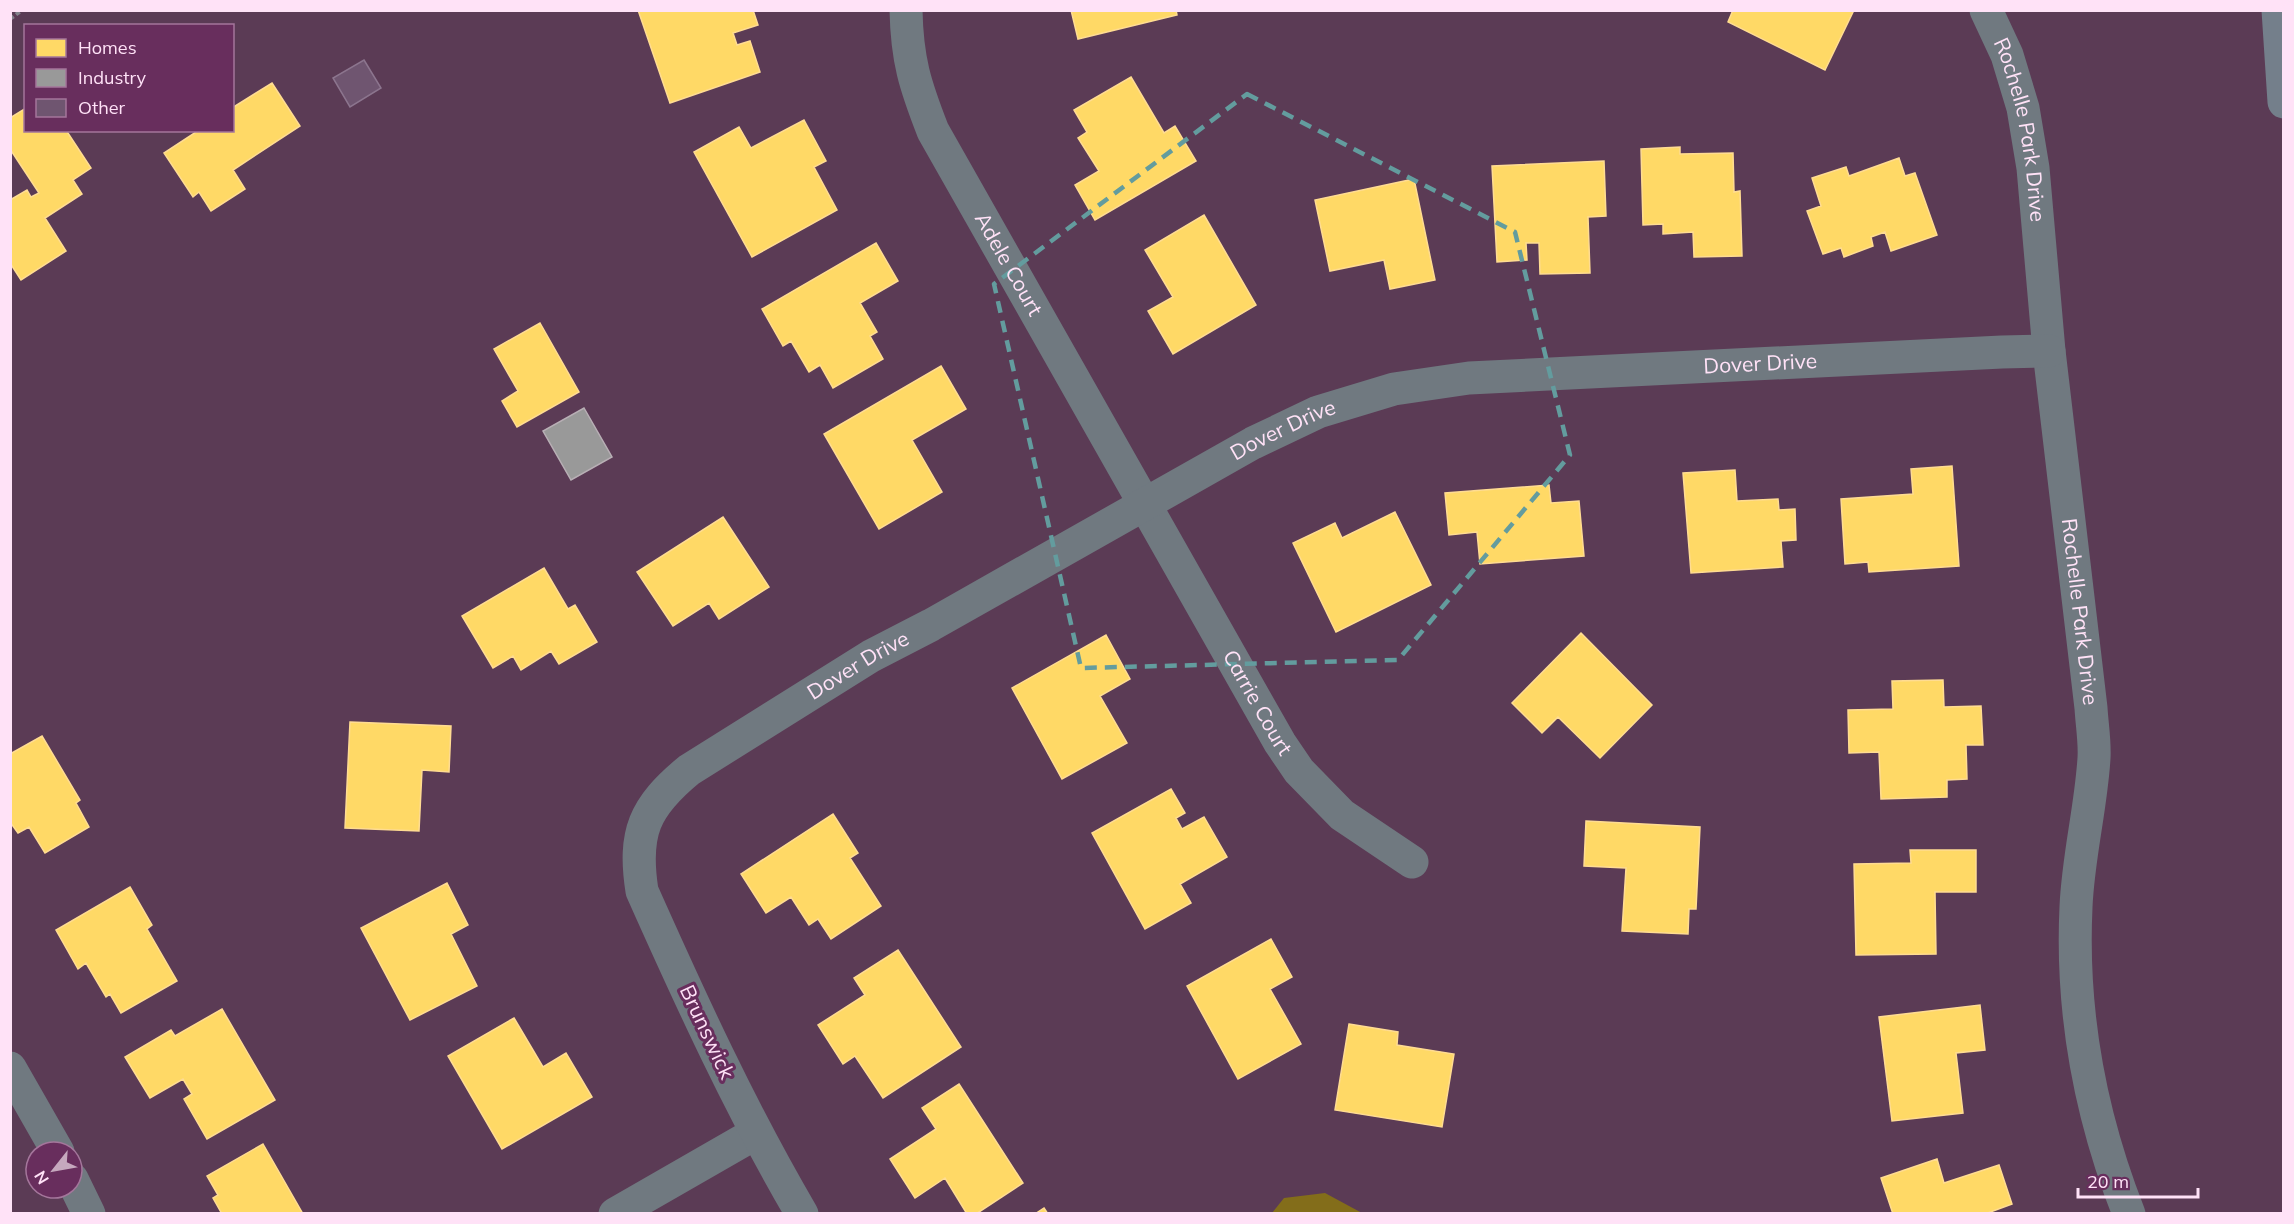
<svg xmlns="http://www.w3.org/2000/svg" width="2294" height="1224" font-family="Mulish,sans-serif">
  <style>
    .water { fill: #836d1a }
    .homes { fill: #ffd966; stroke: #ffdc92; stroke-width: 1.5 }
    .industry { fill: #999; stroke: #b8afb5; stroke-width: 1.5 }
    .building { fill: #6f5570; stroke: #8c758e; stroke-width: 1.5 }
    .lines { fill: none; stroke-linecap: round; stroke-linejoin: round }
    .path { stroke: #82828b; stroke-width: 4; stroke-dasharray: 4.5 3; stroke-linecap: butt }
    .minor { stroke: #707980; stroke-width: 33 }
    .highway { stroke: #747f8b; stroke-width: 33 }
    .marked { fill: none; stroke: #639c9e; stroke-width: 4.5; stroke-dasharray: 12 8; stroke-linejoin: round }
    .labels { text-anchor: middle; stroke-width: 6; stroke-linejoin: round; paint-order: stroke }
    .street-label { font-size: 21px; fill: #ffe2f7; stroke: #682e5d }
  </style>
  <rect width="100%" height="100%" fill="#5b3b55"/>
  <path class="water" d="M 1325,1193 L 1362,1213 L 1272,1213 L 1284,1198 Z"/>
  <path class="homes" d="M 638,10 L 753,10 L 758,25 L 733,33 L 737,45 L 750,41 L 760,72 L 670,103 Z
    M 1071,10 L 1176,10 L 1177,15 L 1078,39 Z
    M 1733,10 L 1854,10 L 1825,70 L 1728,22 Z
    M 1131,77 L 1164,133 L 1175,126 L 1196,161 L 1095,220 L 1075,185 L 1099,171 L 1078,138 L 1087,132 L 1074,110 Z
    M 272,83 L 300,126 L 233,170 L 245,189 L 211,211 L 199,192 L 193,197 L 164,153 L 199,130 L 232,130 L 232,108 Z
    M 26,108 L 26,130 L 66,130 L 91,168 L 73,180 L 82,194 L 45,218 L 66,251 L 21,280 L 10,263 L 10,200 L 27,190 L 31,197 L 39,193 L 10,149 L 10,118 Z
    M 804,120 L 826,161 L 814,167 L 837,210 L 752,257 L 694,152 L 739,127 L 751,148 Z
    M 1680,147 L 1680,154 L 1733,153 L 1734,192 L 1740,191 L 1742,256 L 1694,257 L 1693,232 L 1663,234 L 1663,224 L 1643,225 L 1641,149 Z
    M 1899,158 L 1905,176 L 1915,173 L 1937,235 L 1891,251 L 1885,232 L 1871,237 L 1873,246 L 1844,257 L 1841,248 L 1823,254 L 1807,211 L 1821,206 L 1812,178 L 1846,167 L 1849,176 Z
    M 1604,161 L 1606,216 L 1588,217 L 1590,273 L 1540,274 L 1539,243 L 1526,243 L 1527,260 L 1497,262 L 1492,166 Z
    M 1414,179 L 1435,280 L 1390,289 L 1384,260 L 1330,271 L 1315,200 Z
    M 1204,215 L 1256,305 L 1173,354 L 1148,311 L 1173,297 L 1145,250 Z
    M 876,243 L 898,281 L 860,303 L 877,332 L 870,336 L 883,359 L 833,388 L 820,365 L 809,372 L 791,341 L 783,346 L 762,309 Z
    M 540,323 L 579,392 L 517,427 L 502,401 L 518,391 L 494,349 Z
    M 941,366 L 966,409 L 912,440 L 942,492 L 879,529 L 824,434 Z
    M 1952,466 L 1959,566 L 1869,572 L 1868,562 L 1845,564 L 1841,499 L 1913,494 L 1911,469 Z
    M 1735,470 L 1737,501 L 1778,499 L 1779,510 L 1795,509 L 1796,540 L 1781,541 L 1783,567 L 1691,573 L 1683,473 Z
    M 1549,485 L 1551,503 L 1579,501 L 1584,556 L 1480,564 L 1477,532 L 1449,535 L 1445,493 Z
    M 1395,512 L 1431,585 L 1336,632 L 1293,543 L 1335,523 L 1342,538 Z
    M 723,517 L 769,587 L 719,619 L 709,603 L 673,626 L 637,572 Z
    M 544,568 L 568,609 L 575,605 L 597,642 L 559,664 L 551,651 L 521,670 L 513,656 L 493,668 L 462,616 Z
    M 1581,633 L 1652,705 L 1600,758 L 1558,717 L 1542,733 L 1512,703 Z
    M 1106,635 L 1130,679 L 1100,696 L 1127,743 L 1062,779 L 1012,688 Z
    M 1943,680 L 1944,707 L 1981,706 L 1983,745 L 1966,745 L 1967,779 L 1947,780 L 1947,797 L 1881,799 L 1879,752 L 1849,753 L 1848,710 L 1893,709 L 1892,681 Z
    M 350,722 L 451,726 L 449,772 L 422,770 L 419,831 L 345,828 Z
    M 42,736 L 80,800 L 76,803 L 89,827 L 45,853 L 29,827 L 18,833 L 10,822 L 10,754 Z
    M 1171,789 L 1185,813 L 1176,818 L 1182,829 L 1204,817 L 1227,857 L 1180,884 L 1191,903 L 1145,929 L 1092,833 Z
    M 833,814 L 858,853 L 850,858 L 881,906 L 831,939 L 818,919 L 809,925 L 791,897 L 766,913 L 741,874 Z
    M 1586,821 L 1700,827 L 1696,909 L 1689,909 L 1688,934 L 1622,931 L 1626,868 L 1584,866 Z
    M 1910,850 L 1976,850 L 1976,892 L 1935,892 L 1936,954 L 1856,955 L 1854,864 L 1911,863 Z
    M 447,883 L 468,925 L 451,934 L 477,986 L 410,1020 L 361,928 Z
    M 130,887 L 152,925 L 147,929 L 177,981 L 121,1013 L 110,994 L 106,997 L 86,963 L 78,969 L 56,930 Z
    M 1271,939 L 1292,977 L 1270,989 L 1301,1044 L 1238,1079 L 1187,986 Z
    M 898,950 L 961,1047 L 883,1098 L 855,1056 L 843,1064 L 818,1025 L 865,995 L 854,978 Z
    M 1980,1005 L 1985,1050 L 1956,1053 L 1963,1113 L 1892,1121 L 1879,1017 Z
    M 222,1009 L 275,1100 L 207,1139 L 184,1099 L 192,1094 L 183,1079 L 150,1098 L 125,1057 L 171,1030 L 175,1036 Z
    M 514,1018 L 543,1067 L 566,1053 L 592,1097 L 502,1149 L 448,1056 Z
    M 1349,1024 L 1398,1032 L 1397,1045 L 1454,1054 L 1442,1127 L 1335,1110 Z
    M 959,1084 L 1023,1183 L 976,1214 L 967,1214 L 945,1178 L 915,1198 L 890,1159 L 936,1129 L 922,1108 Z
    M 263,1144 L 303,1214 L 222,1214 L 213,1198 L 218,1195 L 207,1176 Z
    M 1937,1159 L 1944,1183 L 1999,1165 L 2012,1204 L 1985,1214 L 1893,1214 L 1881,1178 Z
    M 1044,1208 L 1048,1214 L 1035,1214 Z"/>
  <path class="industry" d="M 584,408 L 612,457 L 571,480 L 543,431 Z"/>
  <path class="building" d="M 364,60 L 381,88 L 350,107 L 333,78 Z"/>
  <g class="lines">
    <path class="path" d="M 10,19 L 22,10"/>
    <g class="minor">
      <path id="s1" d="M 906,10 C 907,60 915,85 933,131 L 1280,743 L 1299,771 L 1342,815 L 1412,862"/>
      <path id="s2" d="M 1986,10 L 2007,55 L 2023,108 L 2033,168 L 2049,351 L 2091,708 C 2092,725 2095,742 2094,758 C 2091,808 2078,857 2076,907 C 2071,1013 2090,1115 2129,1214"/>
      <path d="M 10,1068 L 58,1152"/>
      <path d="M 72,1179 L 89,1214"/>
      <path d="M 615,1214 L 756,1133"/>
      <path id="s3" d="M 802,1214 C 741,1110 691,1001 642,891 C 633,833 644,807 689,770 L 871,656 L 931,625 L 1253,443 L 1318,412 L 1394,389 L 1469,378 L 2002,352 L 2049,351"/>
    </g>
    <path class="highway" d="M 2278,10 L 2284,102"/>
  </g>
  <path class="marked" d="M 1247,94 L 1515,232 L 1570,455 L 1398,660 L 1081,668 L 994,284 Z"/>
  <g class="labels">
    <g class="street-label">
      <text dy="7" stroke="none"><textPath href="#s2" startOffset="126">Rochelle Park Drive</textPath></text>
      <text dy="7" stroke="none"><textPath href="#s1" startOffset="278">Adele Court</textPath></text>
      <text dy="7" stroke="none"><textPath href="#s3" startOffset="1670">Dover Drive</textPath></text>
      <text dy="7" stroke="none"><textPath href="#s3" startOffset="1184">Dover Drive</textPath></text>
      <text dy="7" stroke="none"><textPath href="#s2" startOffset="612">Rochelle Park Drive</textPath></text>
      <text dy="7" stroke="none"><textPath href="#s3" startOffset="698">Dover Drive</textPath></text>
      <text dy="7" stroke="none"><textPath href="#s1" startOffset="782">Carrie Court</textPath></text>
      <text transform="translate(707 1032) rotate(65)" y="7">Brunswick</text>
    </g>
  </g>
  <rect width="2294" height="1224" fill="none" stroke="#ffe2f7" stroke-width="24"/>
  <rect x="24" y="24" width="210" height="108" fill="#682e5d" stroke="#a4769b" stroke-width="1.5"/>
  <rect x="36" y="39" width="30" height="18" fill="#ffd966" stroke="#a4769b" stroke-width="1.5"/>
  <text x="78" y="54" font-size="18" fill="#ffe2f7">Homes</text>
  <rect x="36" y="69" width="30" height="18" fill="#999999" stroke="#a4769b" stroke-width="1.5"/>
  <text x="78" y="84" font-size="18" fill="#ffe2f7">Industry</text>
  <rect x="36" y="99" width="30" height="18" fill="#6f5570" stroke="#a4769b" stroke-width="1.5"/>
  <text x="78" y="114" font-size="18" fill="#ffe2f7">Other</text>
  <g transform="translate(54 1170) rotate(239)"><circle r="28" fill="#682e5d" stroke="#a4769b" stroke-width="1.5"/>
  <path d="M0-4.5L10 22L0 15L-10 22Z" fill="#c6a8be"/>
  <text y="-9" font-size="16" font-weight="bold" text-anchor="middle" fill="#ffe2f7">N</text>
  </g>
  <path d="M2078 1188v9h120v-9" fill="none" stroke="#ffe2f7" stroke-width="3"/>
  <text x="2087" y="1188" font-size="18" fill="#ffe2f7" stroke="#682e5d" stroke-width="4.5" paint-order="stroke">20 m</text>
</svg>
